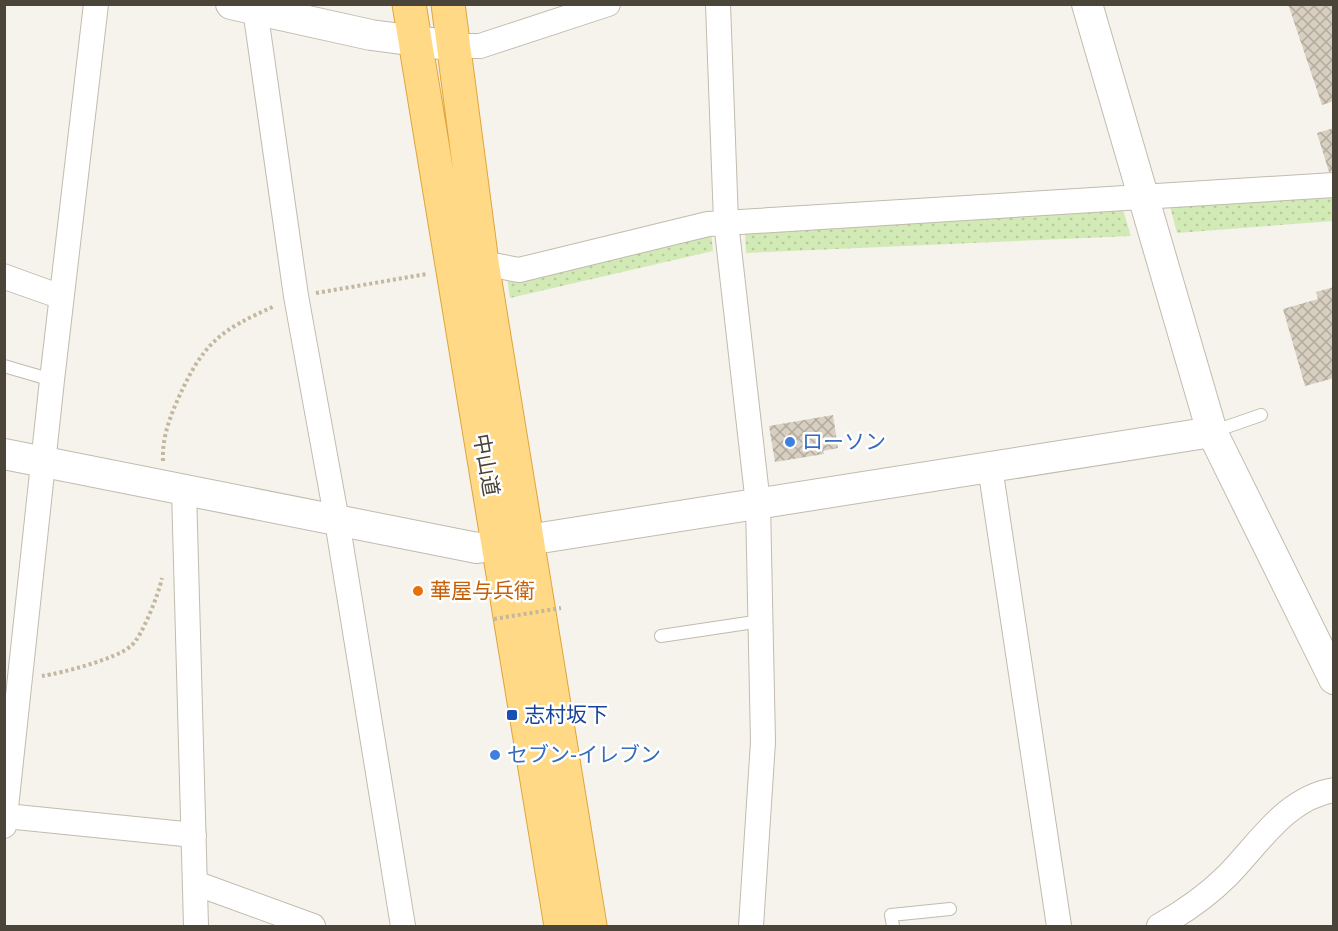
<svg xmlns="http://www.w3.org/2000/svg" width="1338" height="931" font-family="Arial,'Noto Sans JP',sans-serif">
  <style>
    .park { fill: url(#park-dots) }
    .building { fill: url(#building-cross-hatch) }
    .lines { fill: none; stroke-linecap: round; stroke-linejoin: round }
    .service-casing { stroke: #c2bbae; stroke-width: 14 }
    .minor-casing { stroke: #c2bbae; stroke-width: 26 }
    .tertiary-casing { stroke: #c2bbae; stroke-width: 32 }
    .trunk-casing { stroke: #e0a43c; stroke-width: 35 }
    .path { stroke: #c4b79f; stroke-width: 4; stroke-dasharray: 3 3; stroke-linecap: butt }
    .service { stroke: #fff; stroke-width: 12 }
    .minor { stroke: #fff; stroke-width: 24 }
    .tertiary { stroke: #fff; stroke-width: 30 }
    .trunk { stroke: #ffd985; stroke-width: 33 }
    .path-bridge { stroke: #c4b79f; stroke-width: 4; stroke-dasharray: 3 3; stroke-linecap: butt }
    .shop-dot { fill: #3f7fe0; stroke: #fff; stroke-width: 2 }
    .food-dot { fill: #e8710a; stroke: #fff; stroke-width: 2 }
    .transit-dot { fill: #1a4fb4; stroke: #fff; stroke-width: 2 }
    .labels { text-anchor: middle; stroke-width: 5; stroke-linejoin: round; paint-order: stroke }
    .shop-label { font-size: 21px; fill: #366cbe; stroke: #fff; text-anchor: start }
    .street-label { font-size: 21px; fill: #4b4439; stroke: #fff }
    .food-label { font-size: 21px; fill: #c56008; stroke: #fff; text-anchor: start }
    .transit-label { font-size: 21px; fill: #164399; stroke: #fff; text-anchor: start }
  </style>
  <defs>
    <pattern id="park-dots" width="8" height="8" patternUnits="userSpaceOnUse" patternTransform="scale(1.5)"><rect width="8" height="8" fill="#d2eab5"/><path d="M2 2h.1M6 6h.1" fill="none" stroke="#b6ca9c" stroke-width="1.8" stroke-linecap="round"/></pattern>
    <pattern id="building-cross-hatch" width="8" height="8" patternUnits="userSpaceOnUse" patternTransform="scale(1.5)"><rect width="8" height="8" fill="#d8cfc1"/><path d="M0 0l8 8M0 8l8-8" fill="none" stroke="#b1aa9e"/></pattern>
  </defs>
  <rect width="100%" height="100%" fill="#f6f3ec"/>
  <path class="park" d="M 1333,195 L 1333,221 L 1177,233 L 1170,207 Z
    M 1123,210 L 1131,236 L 746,253 L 745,231 Z
    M 711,231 L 713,251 L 510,298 L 507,278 Z"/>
  <path class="building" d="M 1288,4 L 1334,4 L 1334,101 L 1322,105 Z
    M 1334,128 L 1334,171 L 1329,172 L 1317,133 Z
    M 1334,287 L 1334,378 L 1305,386 L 1283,309 L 1318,299 L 1316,292 Z
    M 833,415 L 838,448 L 823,451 L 824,454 L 775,462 L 769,426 Z"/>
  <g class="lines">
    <g class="service-casing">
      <path id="service" d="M 4,270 L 62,291
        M 4,283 L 61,303
        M 4,366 L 52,380
        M 1212,432 L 1261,415
        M 661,636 L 761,621
        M 893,926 L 891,915 L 950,909"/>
    </g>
    <g class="minor-casing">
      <path id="minor" d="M 718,4 L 726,222 L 758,504 L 763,742 L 751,926
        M 255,9 L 296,296 L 337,521 L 403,926
        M 455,46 L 480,46 L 608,4
        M 482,263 L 519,270 L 708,224 L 1334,185
        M 990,467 L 1059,926
        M 184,490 L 196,926
        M 6,816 L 194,835
        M 4,826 L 52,380 L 96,4
        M 195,883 L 313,926
        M 1159,926 C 1184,912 1208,895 1228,875 C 1260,842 1286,798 1334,790"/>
    </g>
    <g class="tertiary-casing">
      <path id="tertiary" d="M 231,4 L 371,35 L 455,46
        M 1087,4 L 1212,432 L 1334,679
        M 4,454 L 477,548 L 1212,432"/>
    </g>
    <g class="trunk-casing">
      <path id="trunk" d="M 409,4 L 561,926
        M 448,4 L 482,263 L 590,926"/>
    </g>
    <path class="path" d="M 316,293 L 427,274
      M 163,461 C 162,439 169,419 178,399 C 203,343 220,330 275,306
      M 42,676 C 62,673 116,659 131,646 C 142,637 159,593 162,578"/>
    <use href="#service" class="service"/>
    <use href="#minor" class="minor"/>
    <use href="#tertiary" class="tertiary"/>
    <use href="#trunk" class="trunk"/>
    <path class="path-bridge" d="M 494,619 L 561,608"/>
  </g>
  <g class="shop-dot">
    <circle cx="790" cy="442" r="6"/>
    <circle cx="495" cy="755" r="6"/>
  </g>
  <circle class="food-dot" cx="418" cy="591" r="6"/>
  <rect class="transit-dot" x="506" y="709" width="12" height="12" rx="3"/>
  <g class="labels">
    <g class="shop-label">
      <text x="802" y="449">ローソン</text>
      <text x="507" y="762">セブン-イレブン</text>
    </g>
    <g class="street-label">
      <text transform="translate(486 465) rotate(80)" y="7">中山道</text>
    </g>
    <g class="food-label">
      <text x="430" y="598">華屋与兵衛</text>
    </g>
    <g class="transit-label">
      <text x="524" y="722">志村坂下</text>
    </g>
  </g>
  <rect width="1338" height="931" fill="none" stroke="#4b4439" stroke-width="12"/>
</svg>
